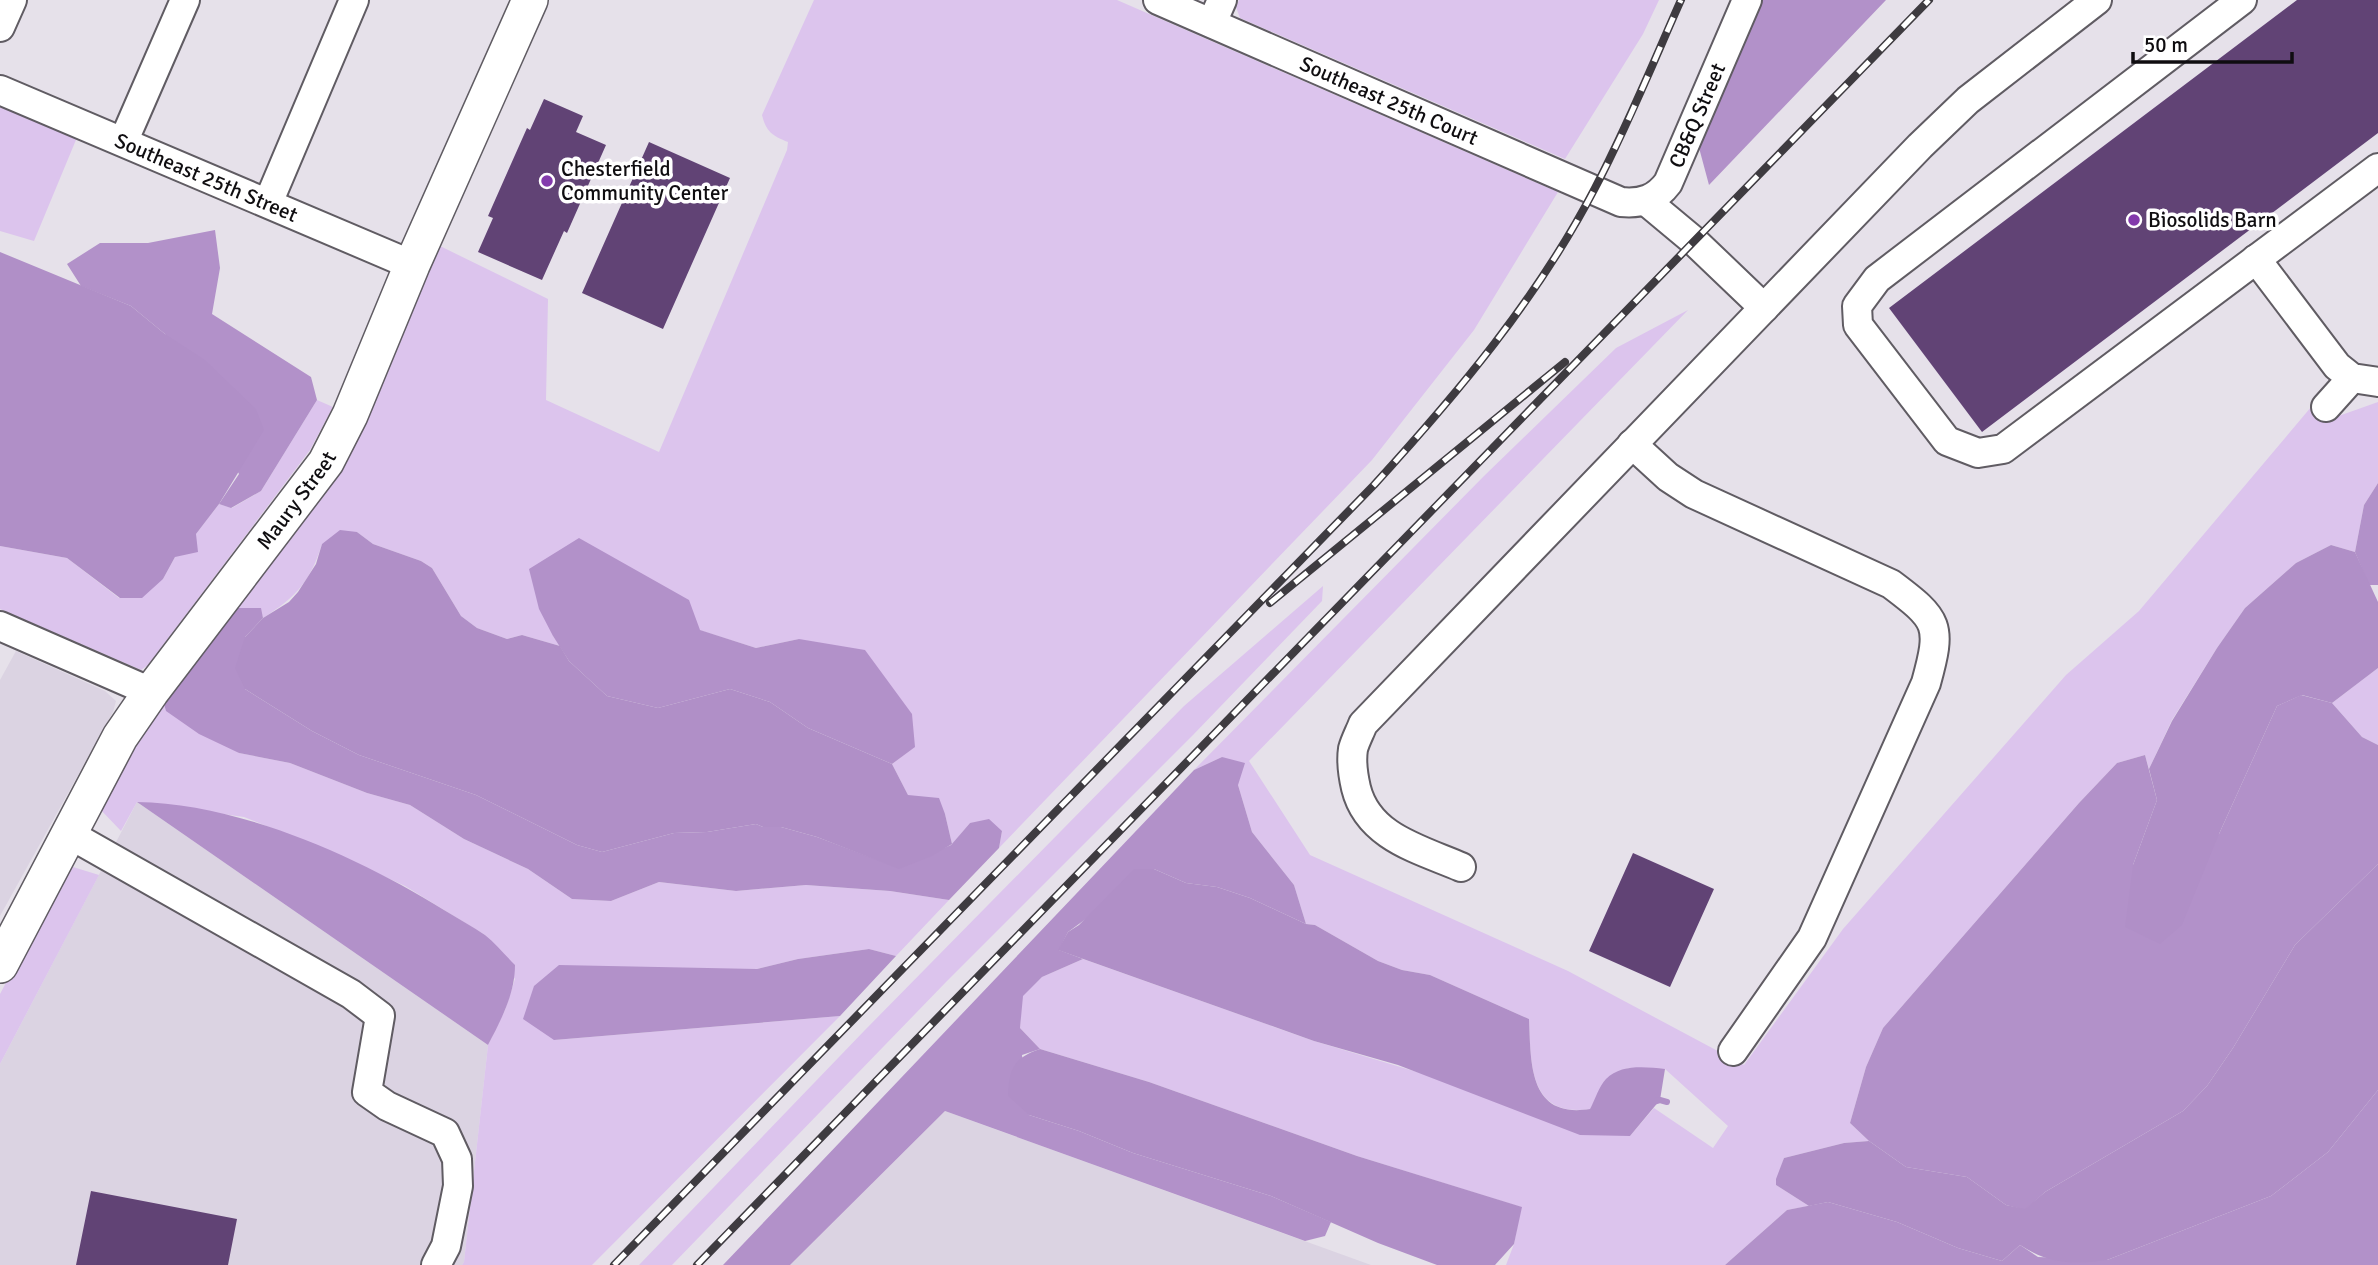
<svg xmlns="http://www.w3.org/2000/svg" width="2378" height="1265" font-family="Signika,sans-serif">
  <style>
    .built { fill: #dbd3e2 }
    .green { fill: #dcc4ed }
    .forest { fill: #b291c9 }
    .water { fill: #b08fc7 }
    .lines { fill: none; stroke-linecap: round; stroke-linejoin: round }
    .stream { stroke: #b08fc7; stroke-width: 6 }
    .building { fill: #614375 }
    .minor-casing { stroke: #605c63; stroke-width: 32 }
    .major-casing { stroke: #605c63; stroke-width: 38 }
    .minor { stroke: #fff; stroke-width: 28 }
    .major { stroke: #fff; stroke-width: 35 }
    .rail-casing { stroke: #3e3b40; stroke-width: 8 }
    .rail { stroke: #fff; stroke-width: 5; stroke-dasharray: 16; stroke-linecap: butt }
    .poi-dot { fill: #833aac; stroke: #fff; stroke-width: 2.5 }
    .labels { text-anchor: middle; stroke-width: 7; stroke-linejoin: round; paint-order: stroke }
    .street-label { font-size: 21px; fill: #0f0d10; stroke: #fff }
    .poi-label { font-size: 21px; fill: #0f0d10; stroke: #fff; text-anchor: start }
  </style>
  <rect width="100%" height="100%" fill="#e6e1ea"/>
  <path class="built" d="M 16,651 L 105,691 L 116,701 L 113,712 L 0,916 L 0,680 Z
    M 137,802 L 488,1045 L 464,1262 L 462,1265 L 0,1265 L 0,1064 Z
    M 945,1111 L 1371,1265 L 790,1265 Z"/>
  <path class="green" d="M 814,0 L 1117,0 L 1558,192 L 1474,330 L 1372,460 L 999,848 L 1002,831 L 970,823 L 952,844 L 945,814 L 908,795 L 892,764 L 914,747 L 799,639 L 756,648 L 699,630 L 553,636 L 560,646 L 522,635 L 507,639 L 477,628 L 461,616 L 432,568 L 421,561 L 373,544 L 357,532 L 322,544 C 310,582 296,597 263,618 L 260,608 L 235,608 L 355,441 L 440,246 L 548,299 L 546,400 L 659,452 L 787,150 L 788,142 C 773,136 766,132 762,115 Z
    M 1239,0 L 1659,0 L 1643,34 L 1565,159 L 1240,18 L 1236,7 Z
    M 0,102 L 78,135 L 34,241 L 0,231 Z
    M 1688,310 L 1249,761 L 1310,855 L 1568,971 L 1744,1065 L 1843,929 L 2066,675 L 2139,611 L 2317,400 L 2333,418 L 2378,402 L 2378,483 L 2364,505 L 2355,552 L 2331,545 L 2296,563 L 2245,608 L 2217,648 L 2172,720 L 2149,769 L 2145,755 L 2117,763 L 2079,803 L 1883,1028 L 1866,1067 L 1850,1123 L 1869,1141 L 1844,1143 L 1784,1158 L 1776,1185 L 1809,1206 L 1787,1210 L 1725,1265 L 1506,1265 L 1514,1244 L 1521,1207 L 1357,1156 L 1149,1082 L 1040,1049 L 1020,1028 L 1022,996 L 1042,977 L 1083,959 L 1314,1041 L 1630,1136 L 1654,1108 L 1713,1148 L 1728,1126 L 1665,1069 L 1628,1068 L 1607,1079 L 1590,1109 C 1528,1118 1531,1062 1529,1019 L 1430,975 L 1402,970 L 1378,961 L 1315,925 L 1306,924 L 1294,885 L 1252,832 L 1238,785 L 1222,757 L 1194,770 L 1484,476 L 1616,348 Z
    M 317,400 L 333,407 L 310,450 L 148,665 L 141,670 L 0,609 L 0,546 L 67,558 L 119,598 L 163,579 L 175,557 L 196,534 L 219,504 L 232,508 L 261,491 Z
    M 1323,586 L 1322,601 L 1193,735 L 946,982 L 672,1265 L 639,1265 L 865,1030 L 1184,706 Z
    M 2378,668 L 2378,745 L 2362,737 L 2332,703 Z
    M 163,700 L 239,753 L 290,763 L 367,793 L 410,805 L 464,839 L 528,869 L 572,899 L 611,901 L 659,882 L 736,891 L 806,885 L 890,891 L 949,900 L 896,956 L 869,949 L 798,959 L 757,969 L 668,969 L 554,1040 L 840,1016 L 592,1265 L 462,1265 L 464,1262 L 488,1045 L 505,1010 L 515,979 L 485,935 L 405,886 L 324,849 L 244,817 L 137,802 L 121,831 L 99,808 L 119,769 Z
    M 73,867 L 99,875 L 0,1064 L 0,994 L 66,870 Z"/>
  <path class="forest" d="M 1759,0 L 1886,0 L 1709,185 L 1698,144 Z
    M 215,230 L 220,268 L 212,314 L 311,377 L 317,400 L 261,491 L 231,508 L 219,504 L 239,474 L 165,334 L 131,306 L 81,286 L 67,264 L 100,243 L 148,243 Z
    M 2378,483 L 2378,585 L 2369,585 L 2355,552 L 2364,505 Z
    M 579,538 L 689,600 L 700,630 L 756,648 L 799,639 L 865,650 L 912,714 L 915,747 L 892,764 L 808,728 L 770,702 L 730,689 L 658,708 L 607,696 L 569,661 L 553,636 L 539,609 L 529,569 Z
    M 235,608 L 261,608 L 263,618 L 245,637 L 245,689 L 312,731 L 359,755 L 476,795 L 577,845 L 602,852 L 674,833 L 707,832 L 756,824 L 763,827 L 781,827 L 817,837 L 899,868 L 951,845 L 970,823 L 989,819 L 1002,831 L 999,848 L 949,900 L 890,891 L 806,885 L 736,891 L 659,882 L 611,901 L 572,899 L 528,869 L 464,839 L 410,805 L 367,793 L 290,763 L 239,753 L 199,734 L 166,711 L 163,700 Z
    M 2301,695 L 2332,703 L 2362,737 L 2378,745 L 2378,864 L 2295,945 L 2233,1048 L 2207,1086 L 2183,1111 L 2045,1192 L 2025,1210 L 2006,1205 L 1967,1177 L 1906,1167 L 1869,1141 L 1850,1123 L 1866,1067 L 1883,1028 L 2079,803 L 2117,763 L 2145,755 L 2157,800 L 2133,865 L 2219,834 L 2277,706 Z
    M 1222,757 L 1245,763 L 1238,785 L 1252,832 L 1294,885 L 1306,924 L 1250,898 L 1217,887 L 1186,883 L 1154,869 L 1068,932 L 1059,950 L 1083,959 L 1042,977 L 1023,996 L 1020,1028 L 1040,1049 L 1022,1055 L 1029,1115 L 1079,1131 L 1133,1153 L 1271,1196 L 1331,1222 L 1325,1236 L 1305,1241 L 945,1111 L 790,1265 L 723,1265 L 1194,770 Z
    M 137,802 C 238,803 359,857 444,910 C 457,918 472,926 485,935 C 496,944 505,955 515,965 C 515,994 501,1020 488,1045 Z
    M 869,949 L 896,956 L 840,1016 L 554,1040 L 523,1019 L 534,986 L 559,965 L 757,969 L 798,959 Z
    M 2378,1090 L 2378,1265 L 1725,1265 L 1787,1210 L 1828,1202 L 1897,1222 L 1958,1248 L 2002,1261 L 2020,1245 L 2038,1257 L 2107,1260 L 2271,1196 L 2328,1152 Z"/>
  <path class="water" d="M 0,252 L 131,306 L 165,334 L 205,360 L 256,409 L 264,430 L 219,504 L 196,534 L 198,552 L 175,557 L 163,579 L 142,598 L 120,598 L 67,558 L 0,546 Z
    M 340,530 L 357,532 L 373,544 L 421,561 L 432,568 L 461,616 L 477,628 L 507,639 L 522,635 L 560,646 L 569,661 L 607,696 L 658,708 L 730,689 L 770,702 L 808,728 L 892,764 L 908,795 L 939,798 L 945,814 L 952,844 L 932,856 L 899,869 L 817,837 L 781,827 L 763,827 L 756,824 L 707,832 L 674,833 L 602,852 L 577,845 L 476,795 L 359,755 L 312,731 L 245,689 L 235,668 L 245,637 L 263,618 L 289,602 L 298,592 L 316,564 L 322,544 Z
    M 2331,545 L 2355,552 L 2378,602 L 2378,668 L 2332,703 L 2302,695 L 2277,706 L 2219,834 L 2182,925 L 2160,944 L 2125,927 L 2133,865 L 2157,800 L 2149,769 L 2172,721 L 2217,648 L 2245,608 L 2296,563 Z
    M 2378,864 L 2378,1090 L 2328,1152 L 2271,1196 L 2107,1260 C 2074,1265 2049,1264 2020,1245 L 2002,1261 L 1958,1248 L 1897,1222 L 1828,1202 L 1809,1206 L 1776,1185 L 1776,1179 L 1784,1158 L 1844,1143 L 1869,1141 L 1906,1167 L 1967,1177 L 2006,1205 L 2025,1209 L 2045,1192 L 2183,1111 L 2207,1086 L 2233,1048 L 2295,945 Z
    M 1134,869 L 1154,869 L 1186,883 L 1217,887 L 1250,898 L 1306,924 L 1315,925 L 1378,961 L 1402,970 L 1430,975 L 1529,1019 C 1531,1062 1528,1119 1590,1109 C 1595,1100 1599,1086 1606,1079 C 1621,1064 1645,1067 1665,1069 L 1660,1100 L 1630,1136 L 1580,1135 L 1398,1065 L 1314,1041 L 1058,950 L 1068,932 L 1079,925 Z
    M 1040,1049 L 1149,1082 L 1357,1156 L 1522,1207 L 1514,1244 L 1495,1265 L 1437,1265 L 1378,1243 L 1271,1196 L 1133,1153 L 1079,1131 L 1029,1115 L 1008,1096 C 1009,1069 1013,1058 1040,1049 Z"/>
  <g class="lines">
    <path class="stream" d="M 1653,1102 L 1660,1100 L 1667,1102"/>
  </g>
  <path class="building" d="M 2297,0 L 2378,0 L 2378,133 L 1982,432 L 1889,308 Z
    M 544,99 L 583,116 L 576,132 L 606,145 L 567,233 L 564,231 L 542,280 L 478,252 L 493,218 L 488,216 L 527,128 L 530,130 Z
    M 649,142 L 730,178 L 663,329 L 582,293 Z
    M 1633,853 L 1714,889 L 1670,987 L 1589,951 Z
    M 91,1191 L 237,1219 L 228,1265 L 76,1265 Z"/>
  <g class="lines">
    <g class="minor-casing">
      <g id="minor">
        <path id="s1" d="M 1158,0 L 1621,202 C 1642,204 1656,199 1668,183 L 1747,0"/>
        <path d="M 2242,0 L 1877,279 L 1857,306 L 1858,325 L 1947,441 L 1978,453 L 2003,449 L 2378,168"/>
        <path d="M 1212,23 L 1222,0"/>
        <path d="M 0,27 L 12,0"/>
        <path id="s2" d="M 0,90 L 412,265"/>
        <path d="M 124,140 L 185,0"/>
        <path d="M 1646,201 L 1694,241 L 1764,308"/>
        <path d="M 268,203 L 354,0"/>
        <path d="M 2256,259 L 2337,366 L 2352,378 L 2378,382"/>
        <path d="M 2326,407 L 2352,378"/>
        <path d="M 1632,444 L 1668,477 L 1694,494 L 1891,584 C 1939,620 1942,625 1926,683 L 1812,938 L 1733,1051"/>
        <path d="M 0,626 L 151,692"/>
        <path d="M 69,834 L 351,994 L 380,1016 L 367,1092 L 387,1106 L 445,1133 L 457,1159 L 458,1186 L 446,1246 L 436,1265"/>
        <path d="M 1461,867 C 1419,849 1368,837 1356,788 C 1353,775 1351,762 1353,749 C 1355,741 1360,732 1363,724 L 1920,146 L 1968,100 L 2097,0"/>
      </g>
    </g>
    <g class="major-casing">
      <g id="major">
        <path id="s3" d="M 0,965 L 120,737 L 151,692 L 326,462 L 350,415 L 412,265 L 530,0"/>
      </g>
    </g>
    <use href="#minor" class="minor"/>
    <use href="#major" class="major"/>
    <g class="rail-casing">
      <path id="rail" d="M 1270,603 L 1565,362
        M 614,1265 L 1374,485 C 1457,394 1538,298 1595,188 C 1627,127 1653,63 1681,0
        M 697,1265 L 1929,0"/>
    </g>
    <use href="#rail" class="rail"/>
  </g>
  <g class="poi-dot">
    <circle cx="547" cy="181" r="7"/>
    <circle cx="2134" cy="220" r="7"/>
  </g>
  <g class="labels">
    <g class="street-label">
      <text dy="7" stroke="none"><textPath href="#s1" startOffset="252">Southeast 25th Court</textPath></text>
      <text dy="7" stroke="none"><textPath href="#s1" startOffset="632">CB&amp;Q Street</textPath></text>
      <text dy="7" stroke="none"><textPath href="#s2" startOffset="224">Southeast 25th Street</textPath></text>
      <text dy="7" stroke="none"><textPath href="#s3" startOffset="553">Maury Street</textPath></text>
    </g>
    <g class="poi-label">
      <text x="561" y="176">Chesterfield<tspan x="561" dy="24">Community Center</tspan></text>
      <text x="2148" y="227">Biosolids Barn</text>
    </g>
  </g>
  <path d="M2133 52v10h159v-10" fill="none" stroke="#0f0d10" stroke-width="3.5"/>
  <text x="2144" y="52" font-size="21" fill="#0f0d10" stroke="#ffffff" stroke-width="5" paint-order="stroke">50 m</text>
</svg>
